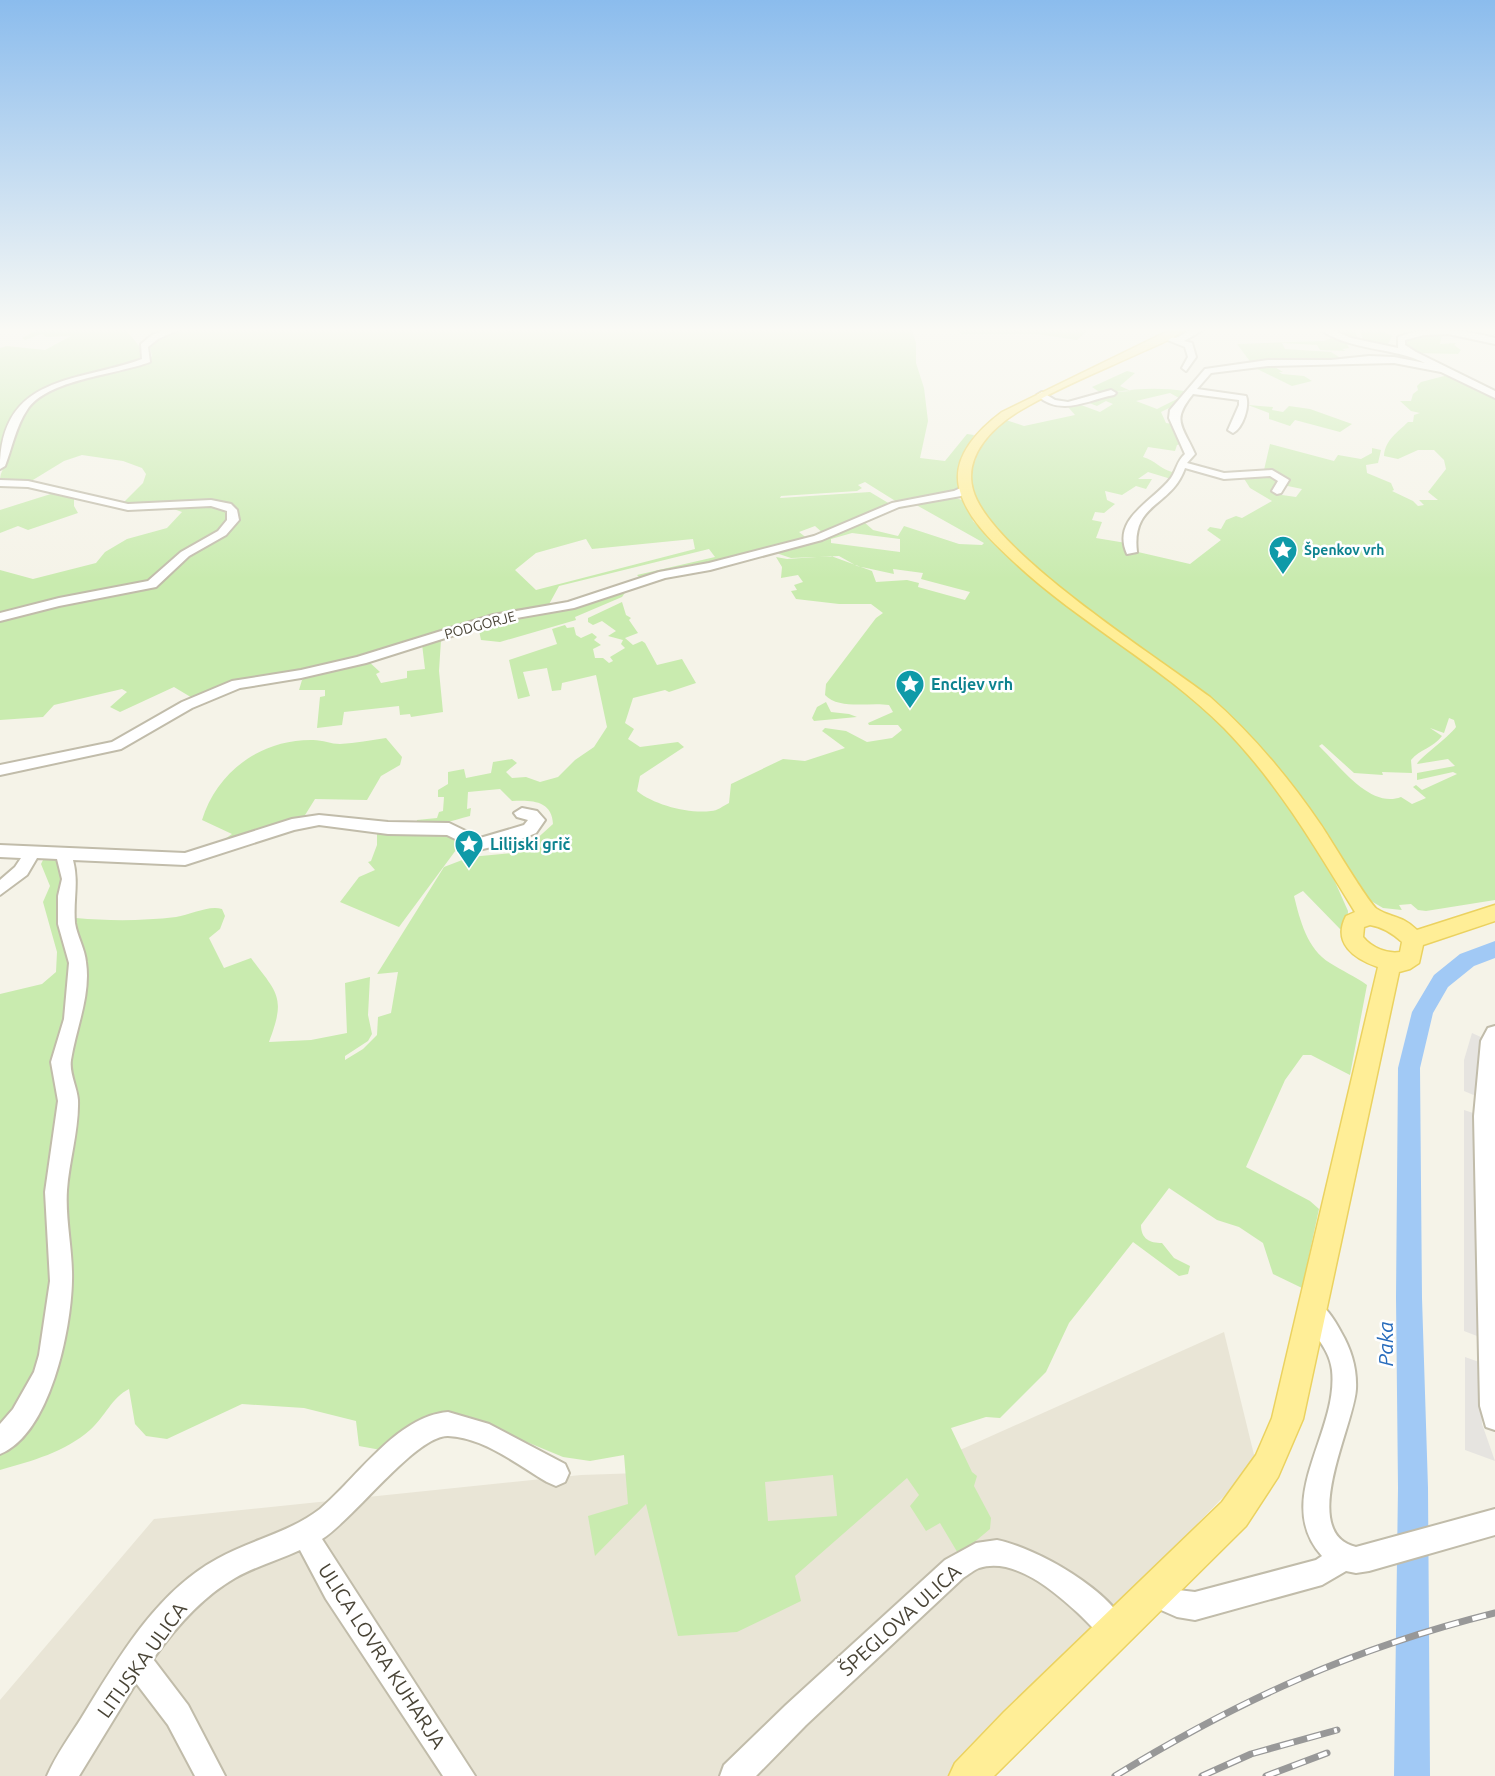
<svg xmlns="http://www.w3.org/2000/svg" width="1495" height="1776" font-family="Ubuntu,sans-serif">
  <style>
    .residential { fill: #e9e5d6 }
    .green { fill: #c9ebaf; fill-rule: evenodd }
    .parking { fill: #e6e4e0 }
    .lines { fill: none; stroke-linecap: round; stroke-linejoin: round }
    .river { fill: #a1c9f5; fill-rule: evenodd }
    .minor-casing { stroke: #c1bcaa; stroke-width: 4 }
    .major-casing { stroke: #ebd260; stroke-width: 3 }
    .minor { fill: #fff; fill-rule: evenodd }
    .major { fill: #ffee97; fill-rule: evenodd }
    .rail-casing { stroke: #989898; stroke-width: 7 }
    .rail { stroke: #fff; stroke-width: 4.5; stroke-dasharray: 14; stroke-linecap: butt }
    .labels { text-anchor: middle; stroke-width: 5; stroke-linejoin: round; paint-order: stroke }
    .far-culture-label { font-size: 14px; font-weight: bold; fill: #0d838f; stroke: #fff; text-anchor: start }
    .far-street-label { font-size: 14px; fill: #494436; stroke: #fff }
    .culture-label { font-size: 16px; font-weight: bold; fill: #0d838f; stroke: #fff; text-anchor: start }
    .near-street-label { font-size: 20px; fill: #494436; stroke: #fff }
    .near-water-label { font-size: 21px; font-style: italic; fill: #286cbc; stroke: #fff }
  </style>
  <rect width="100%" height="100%" fill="#f5f3e8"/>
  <path class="residential" d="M 1224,1332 L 1256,1463 L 954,1776 L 0,1776 L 0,1700 L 154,1519 L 581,1475 L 931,1463 Z"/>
  <path class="green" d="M 37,330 L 126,330 L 144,352 L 144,360 L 64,383 L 26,404 L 0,462 L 0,348 L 7,346 L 45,350 L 71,336 L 46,337 L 42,334 L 25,340 L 22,338 Z
    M 177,330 L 912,330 L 916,343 L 916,363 L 924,388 L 928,421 L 920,458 L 945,461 L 967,434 L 974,435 L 961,460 L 960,487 L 951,493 L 897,502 L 865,482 L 858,485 L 862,488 L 857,491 L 781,496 L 780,498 L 870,492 L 890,504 L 824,534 L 815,526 L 799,532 L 808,539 L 641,579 L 637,575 L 715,557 L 709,549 L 559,586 L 547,608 L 522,612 L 398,648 L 194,699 L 174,687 L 120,712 L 110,707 L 127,692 L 122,689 L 54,705 L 43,717 L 0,720 L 0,618 L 159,584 L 185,556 L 235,526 L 238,517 L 236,508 L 226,503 L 121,505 L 143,483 L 146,474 L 142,468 L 123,461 L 82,455 L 64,461 L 28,483 L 0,481 C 0,470 6,467 8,456 C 10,452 9,447 10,443 C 29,380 81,385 132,368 C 140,365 147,364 152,356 L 149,344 L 163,335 ZM 586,539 L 592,549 L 693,539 L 695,549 L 536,590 L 515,570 L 536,553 Z
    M 957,330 L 1088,330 L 1077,340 L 1036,334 L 962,334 Z
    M 1328,330 L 1355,330 L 1358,340 L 1363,341 L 1360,330 L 1381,330 L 1392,336 L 1387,346 L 1360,342 Z
    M 1434,332 L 1442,335 L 1440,344 L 1456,343 L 1454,345 L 1461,350 L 1458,354 L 1415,353 L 1404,347 L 1402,340 Z
    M 1334,337 L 1371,347 L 1347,344 L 1349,348 L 1342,349 L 1346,351 L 1320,350 L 1317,345 L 1282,343 L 1285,349 L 1331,352 L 1339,357 L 1392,355 L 1398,360 L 1252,364 L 1237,344 L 1324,341 Z
    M 1251,366 L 1273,366 L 1283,372 L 1279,372 L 1282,374 L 1304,376 L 1312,381 L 1292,386 Z
    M 1127,371 L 1135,373 L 1120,386 L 1131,391 L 1101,393 L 1092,387 Z
    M 1452,374 L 1495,396 L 1495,900 L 1426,911 L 1418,910 L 1411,904 L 1399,905 L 1402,910 L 1383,908 L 1371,901 L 1321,830 L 1296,790 L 1267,757 L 1148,653 L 1026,561 L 987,522 L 969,484 C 976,475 968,466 972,457 C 977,443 993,430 1003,419 L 1024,426 L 1075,415 L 1068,407 L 1081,405 L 1100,412 L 1113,404 L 1106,401 L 1097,406 L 1084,401 C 1111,389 1154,386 1184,391 L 1186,393 L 1175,405 L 1161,412 L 1166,423 L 1173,424 L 1181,444 L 1177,445 L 1175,451 L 1148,447 L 1143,457 C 1155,460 1160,469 1172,472 L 1175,468 L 1179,469 L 1171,479 L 1148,472 L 1138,479 L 1152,479 L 1146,489 L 1136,486 L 1122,495 L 1105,491 L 1107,500 L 1115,504 L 1104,513 L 1095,512 L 1092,520 L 1102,522 L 1096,538 L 1126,543 L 1128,553 L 1138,552 L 1190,564 L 1221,540 L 1207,530 L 1210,527 L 1221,529 L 1226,520 L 1236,516 L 1242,518 L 1272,501 L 1250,488 L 1243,477 L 1267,474 L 1281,480 L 1272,492 L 1275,494 L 1296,497 L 1302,489 L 1283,485 L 1286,479 L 1264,470 L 1270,444 L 1334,461 L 1338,455 L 1361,459 L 1372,453 L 1372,448 L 1381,450 L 1378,463 L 1366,465 L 1367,473 L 1391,483 L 1394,490 L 1392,491 L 1413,501 L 1418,506 L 1424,505 L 1419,500 L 1438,500 L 1428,492 L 1446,469 L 1444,460 L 1434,450 L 1418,450 L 1398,459 L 1384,456 C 1385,440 1398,432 1408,422 L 1413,422 L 1414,415 L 1420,413 L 1411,411 L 1400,401 L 1411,401 L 1413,394 L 1418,390 L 1417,386 L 1421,382 ZM 1170,393 L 1179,398 L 1157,409 L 1136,401 ZM 1449,718 L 1454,720 L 1456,727 C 1448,738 1418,759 1417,764 L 1448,759 L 1455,766 L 1417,773 L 1417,780 L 1453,772 L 1457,774 L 1422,790 L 1416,785 L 1413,787 L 1426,798 L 1412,804 L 1401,797 C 1370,809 1339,765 1319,746 L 1322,744 L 1354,773 L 1383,775 L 1382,772 L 1412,773 L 1411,760 C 1420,749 1433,748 1442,736 L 1430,728 L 1444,733 Z
    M 1248,405 L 1273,407 L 1272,410 L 1283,412 L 1289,406 L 1310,409 L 1352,424 L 1340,432 L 1295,420 L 1290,426 L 1269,419 L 1269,413 Z
    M 57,492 L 74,498 L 74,506 L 78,513 L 28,530 L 18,526 L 0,533 L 0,510 Z
    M 953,497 L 965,501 L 973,521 L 981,529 L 1205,707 L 1250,753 L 1309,835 L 1332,875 L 1348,911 L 1347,927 L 1340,929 L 1303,891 L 1294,896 C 1300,920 1307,949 1330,963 C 1342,971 1355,976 1367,985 L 1350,1075 L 1311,1055 L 1303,1055 L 1285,1080 L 1246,1167 L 1310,1201 L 1319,1209 L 1302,1288 L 1273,1274 L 1263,1243 L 1239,1227 L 1217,1220 L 1169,1188 L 1141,1225 C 1141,1239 1150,1243 1162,1243 L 1174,1258 L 1190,1266 L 1188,1274 L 1179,1276 L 1133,1242 L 1069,1323 L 1046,1372 L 1000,1418 L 986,1417 L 951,1428 L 972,1472 L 977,1476 L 974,1486 L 991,1518 L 990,1529 L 959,1555 L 940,1523 L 926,1531 L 910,1506 L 919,1495 L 907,1478 L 795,1576 L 801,1601 L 737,1632 L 678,1636 L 646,1504 L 595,1556 L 588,1516 L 628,1504 L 624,1455 L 590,1461 L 563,1457 L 474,1420 L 392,1452 L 359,1446 L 356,1421 L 304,1408 L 242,1404 L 167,1439 L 146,1436 L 135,1424 L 129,1389 C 112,1397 105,1417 90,1430 C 65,1452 32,1461 0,1470 L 0,994 L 42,984 L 56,972 L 57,952 L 43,902 L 50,886 L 41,864 L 43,860 L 58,856 L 72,915 L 76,918 C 109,921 142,921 176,917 C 191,915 208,905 222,909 L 225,916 L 220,929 L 209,938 L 224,968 L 251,958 C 278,994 286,997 269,1042 L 311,1040 L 347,1033 L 345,983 L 370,977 L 368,1015 L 372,1034 L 368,1041 L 345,1056 L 345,1060 L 363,1049 L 377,1035 L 378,1017 L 391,1013 L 398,972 L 377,974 L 444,867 L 470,857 L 522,852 L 553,824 C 552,800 531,800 512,801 L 500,789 L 468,792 L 467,809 L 471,808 L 470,816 C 451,821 436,826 416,829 L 417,820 L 437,818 L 439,812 L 443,811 L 444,797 L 438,797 L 438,790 L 448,784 L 448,772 L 464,769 L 466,778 L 491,773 L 493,762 L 512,759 L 517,763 L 506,772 L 512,778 L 526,777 L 540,782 L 558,777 L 575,760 L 594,747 L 607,727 L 596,675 L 562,683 L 561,690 L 552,691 L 547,668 L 523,672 L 530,696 L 518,699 L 509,660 L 557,644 L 552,629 L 565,625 L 567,628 L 574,627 L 576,635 L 581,638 L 592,633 L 597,637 L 594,640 L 601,645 L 593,649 L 595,658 L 603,658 L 609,663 L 613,661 L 610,657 L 625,648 L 621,644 L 623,640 L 608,636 L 616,631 L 602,621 L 593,625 L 588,622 L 588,618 L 622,602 L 626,615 L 631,618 L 629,620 L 638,633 L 625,638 L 633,645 L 642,641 L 645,643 L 657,665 L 682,659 L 696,683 L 669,692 L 665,690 L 633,698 L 625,723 L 634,729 L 628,739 L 640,747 L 678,742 L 684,747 L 640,776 L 637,791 C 654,805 689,814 711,811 C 717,811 723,806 729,803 L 731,784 L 783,759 L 805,761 L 845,748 L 822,731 L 825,728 L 846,731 L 867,742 L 892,738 L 902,730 L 898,725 L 869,725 L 868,723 L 893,712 L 889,705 C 869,702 839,710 825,695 L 826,684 L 876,618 L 883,613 L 871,604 L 839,604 L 796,599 L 791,591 L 797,590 L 794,585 L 803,582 L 798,575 L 781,578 L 782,567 L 776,557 L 787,559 L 831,556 L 872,571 L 876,582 L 907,580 L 919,583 L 918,587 L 965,600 L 970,592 L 921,579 L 923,573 L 893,569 L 894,574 L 857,566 L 839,556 L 791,558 L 773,552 L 837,534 L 864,522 L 873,530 L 898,536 L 904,526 L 959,544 L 982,545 L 984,543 L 911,502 ZM 852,533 L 900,539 L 900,552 L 831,543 L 831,539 ZM 833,1475 L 837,1516 L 768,1521 L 765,1482 Z
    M 207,506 L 229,512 L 226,525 L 155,580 L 0,614 L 0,570 L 33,579 L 96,563 L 105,552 L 127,539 L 167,528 L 182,512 L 168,507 Z
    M 627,590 L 622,597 L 575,617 L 576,620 L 500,642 L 481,640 L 478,626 Z
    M 441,640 L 439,671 L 443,712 L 411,717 L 410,714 L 400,715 L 399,706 L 344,712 L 342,725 L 317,728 L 320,697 L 325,696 L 325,690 L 299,690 L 302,680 L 307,676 L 367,660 L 380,672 L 376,674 L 381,683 L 407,678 L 407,671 L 425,669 L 422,644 Z
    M 826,702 L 831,712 L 849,714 L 857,717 L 814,721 L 812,718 L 817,707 Z
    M 386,738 L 402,757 L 400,765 L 381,776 L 367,800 L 315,799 L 302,820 L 215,846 L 232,834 L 202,820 C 217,771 262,739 313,740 C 323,740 331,744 340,744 C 356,743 371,740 386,738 Z
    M 377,829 L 438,831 L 464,839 L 460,850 L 456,850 L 399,927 L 340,902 L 359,877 L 375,870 L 368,862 L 371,861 L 377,845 Z"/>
  <path class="parking" d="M 1472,1033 L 1485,1039 L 1479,1063 L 1476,1096 L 1464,1091 L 1464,1060 Z
    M 1464,1110 L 1476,1114 L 1477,1336 L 1464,1331 Z
    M 1465,1357 L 1479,1362 L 1482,1424 L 1495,1461 L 1465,1450 Z"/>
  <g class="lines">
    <path class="river" d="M 1495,941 L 1495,958 L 1474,966 L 1448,987 L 1433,1013 L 1420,1068 L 1422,1298 L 1428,1488 L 1430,1776 L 1394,1776 L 1398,1488 L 1396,1298 L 1398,1068 L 1412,1012 L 1434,975 L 1460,954 Z"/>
    <g class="minor-casing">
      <path id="minor" d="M 165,330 L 178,330 L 158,339 L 148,347 L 150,362 C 116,375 47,379 27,410 C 16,426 12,448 5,466 L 0,469 C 0,374 77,383 142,359 L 141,344 L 152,335 Z
        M 1192,330 L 1203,330 L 1184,341 L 1192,343 L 1196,357 L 1186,371 L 1182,368 L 1188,357 L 1185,347 L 1160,337 L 1164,335 L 1176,338 Z
        M 1321,330 L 1333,330 L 1351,338 L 1398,348 L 1398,337 C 1430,325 1463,330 1495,338 L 1495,344 L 1448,334 L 1424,335 L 1405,340 L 1405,345 L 1416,352 L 1495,391 L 1495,398 L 1441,372 L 1394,363 L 1268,366 L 1211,373 L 1197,389 L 1246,396 C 1250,406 1243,428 1233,433 L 1228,430 L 1239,405 L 1239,400 L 1193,394 C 1171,421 1182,425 1195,454 L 1187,463 L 1224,473 L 1272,470 L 1289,480 L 1281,493 L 1277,494 L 1272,491 L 1278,481 L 1270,476 L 1224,479 L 1185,468 C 1171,508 1131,502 1137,552 L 1127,554 C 1111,518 1153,502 1171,478 C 1177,469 1177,461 1185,454 L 1169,418 L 1170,410 L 1205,369 L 1268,360 L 1331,360 L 1369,356 L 1394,357 L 1425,363 C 1393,347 1351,351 1321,330 Z
        M 1111,390 L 1116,393 L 1114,395 C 1088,400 1060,417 1037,395 L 1042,392 L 1055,400 L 1068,402 Z
        M 0,480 L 28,481 L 128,504 L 211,500 L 231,504 L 237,510 L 239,520 L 226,535 L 189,556 L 156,587 L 59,606 L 0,621 L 0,613 L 59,598 L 148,581 L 181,552 L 218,531 L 227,520 L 227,511 L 211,506 L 128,510 L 28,487 L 0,486 Z
        M 965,486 L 970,489 L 961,496 L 899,507 L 822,540 L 710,570 L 665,578 L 574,608 L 499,621 L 366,663 L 301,678 L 240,688 L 192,708 L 121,749 L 0,775 L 0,765 L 112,742 L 182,702 L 232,681 L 301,670 L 357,657 L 493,615 L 568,602 L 659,572 L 709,563 L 814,536 L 892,503 L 954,491 Z
        M 522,808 L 537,811 L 545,820 L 536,833 L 514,842 L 478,850 L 447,835 L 388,834 L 319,825 L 294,830 L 185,865 L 73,860 C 79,883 73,899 75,923 C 77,936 85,949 86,962 C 91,995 76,1028 71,1060 C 69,1073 77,1087 78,1100 C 79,1130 69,1161 67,1190 C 65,1220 73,1251 72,1281 C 71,1330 50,1434 0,1454 L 0,1424 L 13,1409 L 34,1372 L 39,1355 L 50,1281 L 45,1192 L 58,1101 L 51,1062 L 64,1019 L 69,963 L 58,924 L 58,896 L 62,879 L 57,859 L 37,858 L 27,875 L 0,895 L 0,880 L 15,867 L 21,858 L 0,857 L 0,845 L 185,853 L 292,819 L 319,815 L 388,822 L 449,823 L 480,838 L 524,825 L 528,820 L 517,817 L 514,813 Z
        M 1495,1026 L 1495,1430 L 1486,1427 L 1480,1406 L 1474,1116 L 1481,1041 L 1488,1028 Z
        M 1311,1299 C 1325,1304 1334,1319 1341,1332 C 1351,1349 1357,1368 1356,1389 C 1354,1426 1297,1533 1356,1547 L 1495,1509 L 1495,1535 L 1369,1571 L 1356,1573 L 1346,1571 L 1322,1585 L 1195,1620 L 1177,1617 L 1145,1603 L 1142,1593 L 1145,1583 L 1155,1580 L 1178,1590 L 1195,1592 L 1316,1560 L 1322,1556 C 1272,1500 1339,1433 1332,1370 C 1329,1345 1309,1332 1300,1310 L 1303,1302 Z
        M 448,1412 L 489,1424 L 565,1464 L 569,1473 L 565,1482 L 556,1486 L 547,1482 C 518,1465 483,1437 448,1436 C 416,1435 353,1520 322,1539 L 475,1776 L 443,1776 L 326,1599 L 300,1550 C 279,1560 256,1566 235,1578 C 202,1597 175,1628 153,1659 L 188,1705 L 225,1776 L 195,1776 L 168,1725 L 136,1683 L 79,1776 L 47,1776 C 56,1755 70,1736 82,1717 C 117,1660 156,1592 217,1559 C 250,1540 289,1533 320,1509 C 357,1478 397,1416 448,1412 Z
        M 997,1540 C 1037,1548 1111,1590 1128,1629 L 1124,1639 L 1114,1643 C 1099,1637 1090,1624 1078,1613 C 1054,1591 1015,1557 979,1568 C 974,1570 968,1575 963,1578 L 806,1725 L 756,1776 L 720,1776 L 724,1765 L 786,1705 L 945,1560 L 976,1543 Z"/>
    </g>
    <g class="major-casing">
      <path id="major" d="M 1170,330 L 1184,330 C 1173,339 1157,345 1144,351 C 1103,370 1059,387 1021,410 C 994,426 963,455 973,490 C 990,551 1156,656 1210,697 C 1253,735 1289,778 1321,825 C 1330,838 1369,904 1377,909 C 1391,918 1402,915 1417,930 L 1495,905 L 1495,921 L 1423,945 L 1419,963 L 1410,969 L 1399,972 L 1303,1419 L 1278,1477 L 1246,1526 L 994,1776 L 949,1776 L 955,1763 L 1004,1712 L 1222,1502 L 1256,1455 L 1272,1418 L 1378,967 C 1354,959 1332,943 1346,916 L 1355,912 C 1316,848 1277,782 1224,728 C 1161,665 1079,623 1014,562 C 993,542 968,520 960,491 C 950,458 978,430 1002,412 ZM 1370,925 C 1383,927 1392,933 1402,942 L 1400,952 C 1387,954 1372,948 1363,937 L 1364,927 Z"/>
    </g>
    <use href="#minor" class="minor"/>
    <use href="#major" class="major"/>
    <g class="rail-casing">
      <path id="rail" d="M 1115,1776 C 1239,1700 1354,1648 1495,1613
        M 1202,1776 L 1251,1754 L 1337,1730
        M 1266,1776 L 1327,1753"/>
    </g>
    <use href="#rail" class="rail"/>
  </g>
  <linearGradient id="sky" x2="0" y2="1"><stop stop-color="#8bbced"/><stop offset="0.57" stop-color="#fafaf5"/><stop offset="1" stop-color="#fafaf5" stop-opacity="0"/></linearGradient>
  <rect width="1495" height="579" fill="url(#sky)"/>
  <defs>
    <g id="sight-pin" transform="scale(1.5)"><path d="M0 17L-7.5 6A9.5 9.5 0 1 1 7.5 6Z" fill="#0f9aa8" stroke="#fff"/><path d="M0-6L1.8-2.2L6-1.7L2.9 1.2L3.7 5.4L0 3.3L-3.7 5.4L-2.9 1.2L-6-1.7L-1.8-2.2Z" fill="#fff"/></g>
  </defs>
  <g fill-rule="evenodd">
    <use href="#sight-pin" x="1283" y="550"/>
    <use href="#sight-pin" x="910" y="684"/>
    <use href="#sight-pin" x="469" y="844"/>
  </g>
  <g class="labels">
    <g class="far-culture-label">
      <text x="1304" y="555">Špenkov vrh</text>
    </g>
    <g class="far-street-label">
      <text transform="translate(480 625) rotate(-15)" y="5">PODGORJE</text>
    </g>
    <g class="culture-label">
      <text x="931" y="690">Encljev vrh</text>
      <text x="490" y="850">Lilijski grič</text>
    </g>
    <g class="near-street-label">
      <text transform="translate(900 1620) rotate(-42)" y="7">ŠPEGLOVA ULICA</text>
      <text transform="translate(382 1656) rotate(57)" y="7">ULICA LOVRA KUHARJA</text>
      <text transform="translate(142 1660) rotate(-54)" y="7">LITIJSKA ULICA</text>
    </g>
    <g class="near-water-label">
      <text transform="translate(1386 1344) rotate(-90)" y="7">Paka</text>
    </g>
  </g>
</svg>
